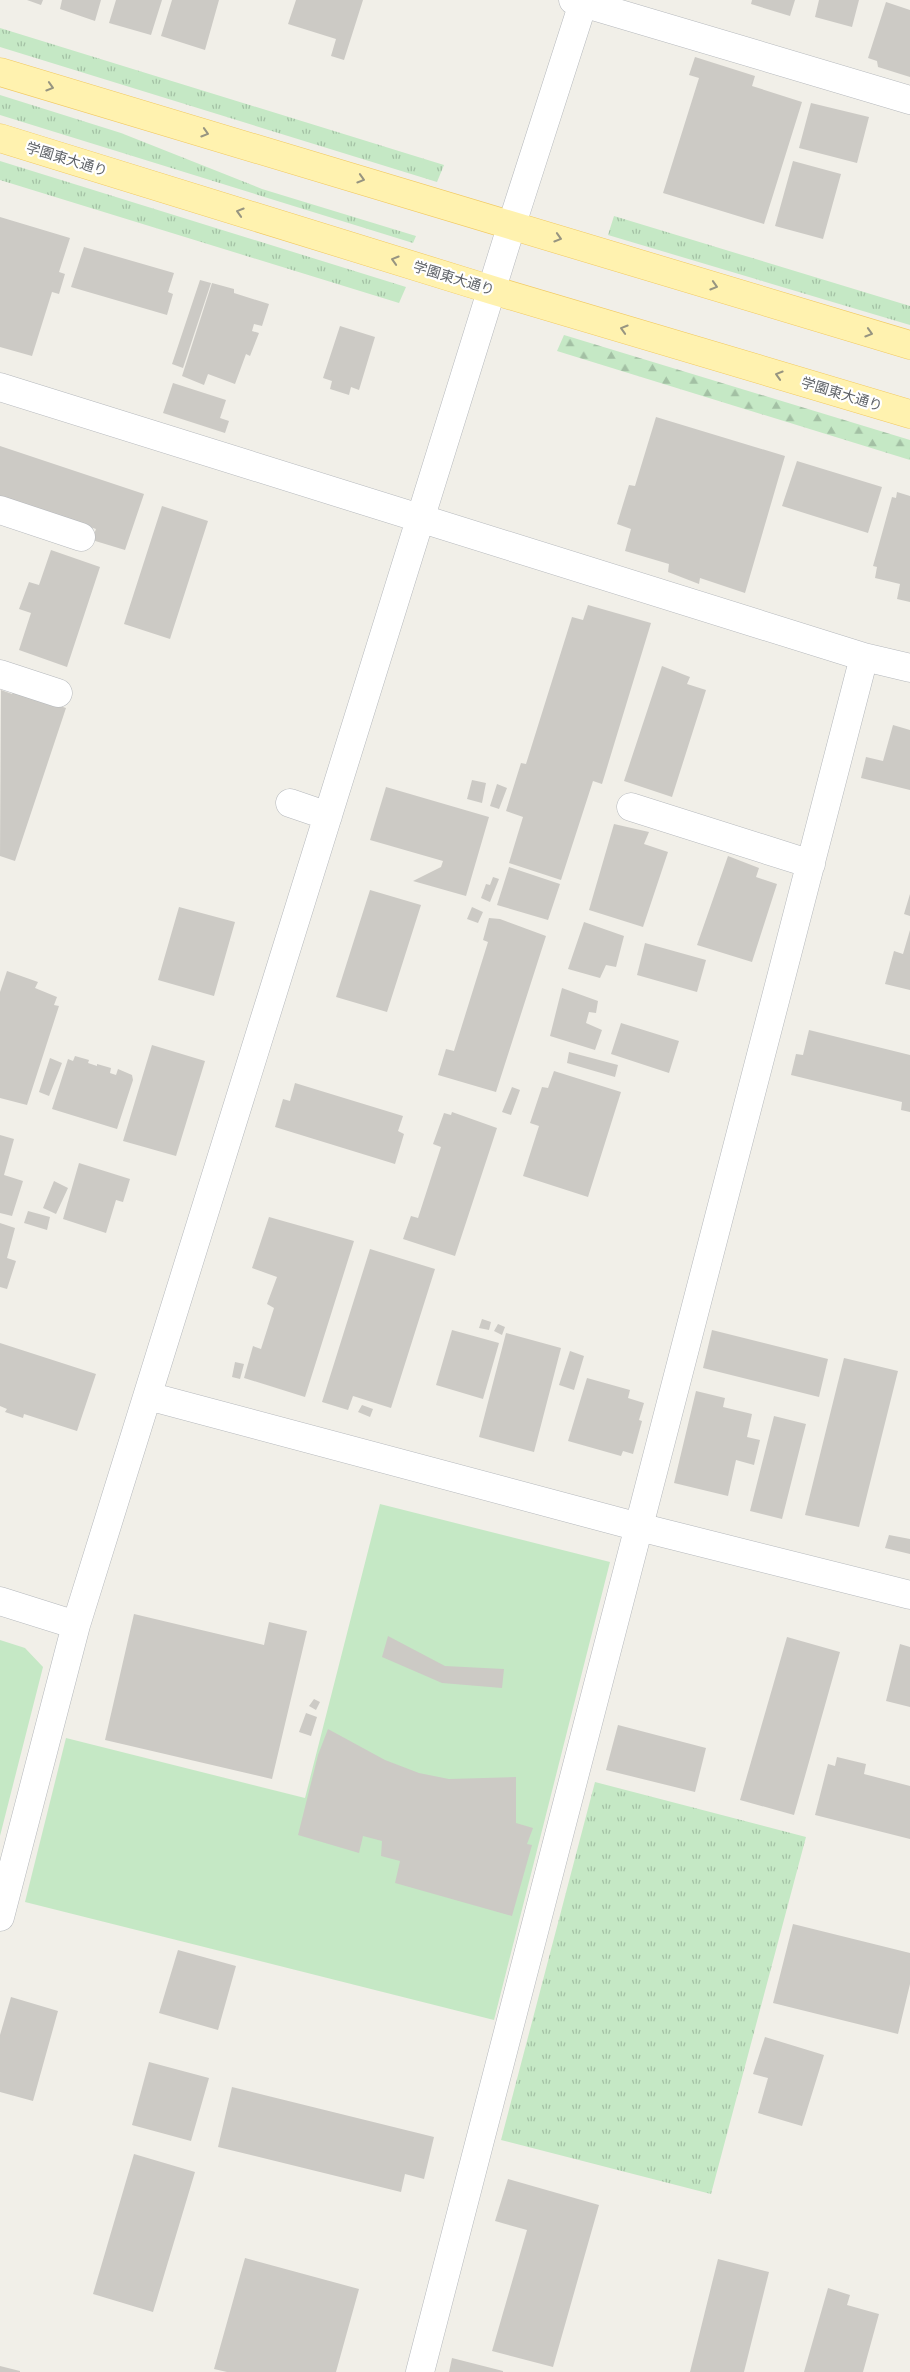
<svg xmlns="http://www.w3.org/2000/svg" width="910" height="2372" font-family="'PT Sans Narrow','Noto Sans JP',sans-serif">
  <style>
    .grass { fill: url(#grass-tufts) }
    .forest { fill: url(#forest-firs) }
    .park { fill: #c5e8c5 }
    .building { fill: #cccac5 }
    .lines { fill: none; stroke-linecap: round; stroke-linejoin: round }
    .minor-casing { stroke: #b5b8bc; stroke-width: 29 }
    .major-casing { stroke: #f2c960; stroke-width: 29 }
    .minor { stroke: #fff; stroke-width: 28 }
    .major { stroke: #fff2af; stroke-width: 28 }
    .oneway { stroke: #979581 }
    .labels { text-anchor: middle; stroke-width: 4.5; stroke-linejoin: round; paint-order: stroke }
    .street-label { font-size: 14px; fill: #5f6368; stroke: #fff }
  </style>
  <defs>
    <pattern id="grass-tufts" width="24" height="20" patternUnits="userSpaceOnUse" patternTransform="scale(1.25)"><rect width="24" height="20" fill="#c5e8c5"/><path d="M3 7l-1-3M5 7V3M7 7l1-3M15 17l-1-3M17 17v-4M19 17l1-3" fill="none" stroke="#a3c0a4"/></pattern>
    <pattern id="forest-firs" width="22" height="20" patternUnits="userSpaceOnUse" patternTransform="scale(1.25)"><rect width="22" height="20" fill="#c5e8c5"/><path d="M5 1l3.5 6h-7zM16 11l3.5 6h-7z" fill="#a3c0a4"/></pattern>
  </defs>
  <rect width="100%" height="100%" fill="#f1efe8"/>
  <path class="grass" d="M 0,28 L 444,165 L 437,182 L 0,47 Z
    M 0,95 L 121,133 L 262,189 L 416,236 L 413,243 L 0,115 Z
    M 0,161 L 406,287 L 399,303 L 0,180 Z
    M 614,216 L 910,306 L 910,325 L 608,235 Z
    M 595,1782 L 806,1837 L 711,2194 L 501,2140 Z"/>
  <path class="forest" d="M 564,335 L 910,440 L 910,460 L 557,351 Z"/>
  <path class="park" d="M 380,1504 L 610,1562 L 494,2020 L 25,1902 L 66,1738 L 305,1798 Z
    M 0,1640 L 25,1648 L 43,1667 L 0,1836 Z"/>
  <path class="building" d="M 27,0 L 43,0 L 41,5 Z
    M 62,0 L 101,0 L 95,21 L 60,9 Z
    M 116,0 L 162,0 L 151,35 L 109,23 Z
    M 172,0 L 219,0 L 205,50 L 161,36 Z
    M 296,0 L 363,0 L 344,60 L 331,56 L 336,39 L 288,24 Z
    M 752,0 L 795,0 L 790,16 L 751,4 Z
    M 819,0 L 859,0 L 852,27 L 815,17 Z
    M 886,2 L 910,10 L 910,77 L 878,67 L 877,61 L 868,58 Z
    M 695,57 L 755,76 L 752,86 L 802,102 L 764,224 L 663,193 L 699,78 L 689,75 Z
    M 811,103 L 869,117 L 857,163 L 799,148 Z
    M 793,161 L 841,174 L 823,239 L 775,226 Z
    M 0,217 L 70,238 L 59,272 L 65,274 L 59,294 L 52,292 L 32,356 L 0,347 Z
    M 84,247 L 174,273 L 168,292 L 173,294 L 167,315 L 71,287 Z
    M 200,280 L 211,283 L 183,368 L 172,364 Z
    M 212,283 L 234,289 L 234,293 L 269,304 L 262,326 L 254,324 L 252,331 L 259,333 L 250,356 L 246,354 L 235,384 L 208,374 L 204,385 L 182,376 Z
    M 340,326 L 375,337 L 359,390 L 351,387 L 349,395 L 330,389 L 332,381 L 323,378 Z
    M 173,383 L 226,400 L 220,418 L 229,421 L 225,433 L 163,413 Z
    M 656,417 L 785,456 L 745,593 L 700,578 L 699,584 L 668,572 L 669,564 L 625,551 L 631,529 L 617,524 L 629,485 L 635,486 Z
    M 0,446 L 144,494 L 125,550 L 92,540 L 96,529 L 0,497 Z
    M 797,461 L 882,487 L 868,533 L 782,506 Z
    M 897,492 L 910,496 L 910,602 L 897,599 L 900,584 L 875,578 L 877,567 L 873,566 L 892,497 L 896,498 Z
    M 162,506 L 208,521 L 170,639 L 124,624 Z
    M 51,550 L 100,567 L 67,667 L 19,650 L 31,613 L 19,609 L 29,582 L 39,585 Z
    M 588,605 L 651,623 L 602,784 L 593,781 L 561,880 L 509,863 L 523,817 L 506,811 L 521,763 L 526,764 L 572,617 L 583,620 Z
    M 662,666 L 690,677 L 687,684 L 706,690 L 672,797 L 624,781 Z
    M 1,690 L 12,694 L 14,691 L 66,708 L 15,861 L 0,856 Z
    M 893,725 L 910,730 L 910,790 L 861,778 L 866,757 L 883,761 Z
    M 472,780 L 486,783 L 482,803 L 467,799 Z
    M 497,784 L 507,788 L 499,809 L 490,806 Z
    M 386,787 L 489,817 L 466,896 L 413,881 L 441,867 L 443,861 L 370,840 Z
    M 614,824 L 649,832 L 644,844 L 668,852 L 643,927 L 589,910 Z
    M 728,856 L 759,868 L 756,877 L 777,884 L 752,962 L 697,945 Z
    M 509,867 L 560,884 L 548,920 L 497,905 Z
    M 493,877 L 499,879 L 490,902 L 481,898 L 486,884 L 490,885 Z
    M 370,890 L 421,905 L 387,1012 L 336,997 Z
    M 910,894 L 910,916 L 904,914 Z
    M 179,907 L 235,922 L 214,996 L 158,980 Z
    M 472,907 L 483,912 L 478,923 L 467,919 Z
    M 489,918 L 500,919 L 546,936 L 496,1092 L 438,1075 L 446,1049 L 454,1051 L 488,942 L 483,940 Z
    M 584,922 L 624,936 L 616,967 L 606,965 L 600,978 L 568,969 Z
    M 910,930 L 910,990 L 885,984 L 894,951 L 903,954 Z
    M 645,943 L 706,960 L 697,992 L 637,975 Z
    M 7,971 L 38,982 L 35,988 L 57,997 L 54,1005 L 59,1006 L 27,1105 L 0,1098 L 0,992 Z
    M 562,988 L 598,1001 L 596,1013 L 589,1012 L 586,1023 L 602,1030 L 595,1050 L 550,1036 Z
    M 621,1023 L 679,1041 L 669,1073 L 611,1054 Z
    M 809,1030 L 910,1055 L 910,1112 L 901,1110 L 902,1102 L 791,1075 L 796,1054 L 803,1055 Z
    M 152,1045 L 205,1061 L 176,1156 L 123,1141 Z
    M 569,1052 L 618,1065 L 615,1077 L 567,1063 Z
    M 75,1056 L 89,1060 L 88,1063 L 97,1066 L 97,1064 L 111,1068 L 110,1073 L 116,1075 L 118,1069 L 132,1075 L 133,1080 L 117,1129 L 52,1109 L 68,1059 L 73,1061 Z
    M 50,1058 L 62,1063 L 49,1096 L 39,1092 Z
    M 554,1071 L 621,1092 L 588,1197 L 523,1176 L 539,1126 L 530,1123 L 542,1087 L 548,1088 Z
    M 295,1083 L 403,1116 L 398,1131 L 404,1134 L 395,1164 L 275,1127 L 283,1099 L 290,1101 Z
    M 512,1087 L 520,1090 L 511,1115 L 502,1112 Z
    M 452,1112 L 497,1128 L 455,1256 L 403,1239 L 411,1216 L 418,1218 L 441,1147 L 433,1144 L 444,1113 L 451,1115 Z
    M 0,1135 L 14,1139 L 4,1175 L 23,1181 L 12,1216 L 0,1213 Z
    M 79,1163 L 130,1179 L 123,1202 L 116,1200 L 106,1233 L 63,1219 Z
    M 54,1181 L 68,1188 L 56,1214 L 43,1208 Z
    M 28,1211 L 50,1217 L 47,1230 L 24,1223 Z
    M 269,1217 L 354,1241 L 305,1397 L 244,1378 L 253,1346 L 261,1349 L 274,1308 L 267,1304 L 277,1277 L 252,1268 Z
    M 0,1223 L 15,1228 L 7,1258 L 16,1261 L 7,1289 L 0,1287 Z
    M 370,1249 L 435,1269 L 391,1408 L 353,1396 L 348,1410 L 322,1402 Z
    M 482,1319 L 491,1322 L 489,1330 L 479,1328 Z
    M 498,1324 L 505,1327 L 502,1335 L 494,1331 Z
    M 452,1330 L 499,1343 L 483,1399 L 436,1385 Z
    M 712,1330 L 828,1359 L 819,1397 L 703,1368 Z
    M 506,1333 L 561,1348 L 534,1452 L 479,1437 Z
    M 0,1343 L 96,1374 L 77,1431 L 24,1414 L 23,1418 L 5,1412 L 7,1409 L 0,1406 Z
    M 570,1351 L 584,1356 L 574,1390 L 559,1385 Z
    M 844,1358 L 898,1371 L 859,1527 L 805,1515 Z
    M 235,1362 L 244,1364 L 240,1379 L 232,1377 Z
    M 587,1378 L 630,1390 L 628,1398 L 644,1403 L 639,1420 L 642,1421 L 633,1454 L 623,1451 L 621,1456 L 568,1441 Z
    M 696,1391 L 725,1398 L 723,1407 L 752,1414 L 747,1437 L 760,1440 L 754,1465 L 736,1460 L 728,1496 L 674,1483 Z
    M 362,1405 L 373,1409 L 370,1417 L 358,1412 Z
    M 774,1416 L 806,1424 L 782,1519 L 750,1511 Z
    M 889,1535 L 910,1539 L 910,1554 L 885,1548 Z
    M 134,1614 L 264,1645 L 269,1622 L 307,1631 L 272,1779 L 105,1740 Z
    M 388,1636 L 445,1666 L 504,1669 L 502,1688 L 442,1683 L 382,1657 Z
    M 787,1637 L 840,1652 L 794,1815 L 740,1800 Z
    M 900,1644 L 910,1647 L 910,1707 L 886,1701 Z
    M 314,1699 L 320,1702 L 316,1710 L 309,1706 Z
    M 306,1713 L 317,1717 L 311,1736 L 299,1732 Z
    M 618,1725 L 706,1748 L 695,1792 L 606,1770 Z
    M 328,1729 L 385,1760 L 419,1773 L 449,1779 L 516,1777 L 516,1823 L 533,1828 L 527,1844 L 532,1845 L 512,1916 L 395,1883 L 400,1861 L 381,1856 L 382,1841 L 363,1836 L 359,1853 L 298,1835 L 318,1755 Z
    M 837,1757 L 866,1764 L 864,1774 L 910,1786 L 910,1839 L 815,1815 L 828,1764 L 835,1766 Z
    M 793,1924 L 910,1953 L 910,1984 L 898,2034 L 773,2003 Z
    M 178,1950 L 236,1966 L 218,2030 L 159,2013 Z
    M 11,1997 L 58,2011 L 33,2101 L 0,2092 L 0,2035 Z
    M 765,2037 L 824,2055 L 802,2126 L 758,2113 L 768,2078 L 753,2074 Z
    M 149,2062 L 209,2078 L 191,2141 L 132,2125 Z
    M 232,2087 L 434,2137 L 424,2179 L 405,2174 L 401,2192 L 218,2147 Z
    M 134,2154 L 195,2172 L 153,2312 L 93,2294 Z
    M 508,2179 L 599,2205 L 553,2367 L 492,2351 L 527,2230 L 495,2221 Z
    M 245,2258 L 359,2289 L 336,2372 L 227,2372 L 214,2369 Z
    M 718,2259 L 769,2272 L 744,2372 L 690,2372 Z
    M 828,2288 L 850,2295 L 847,2305 L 879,2314 L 863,2372 L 804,2372 Z
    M 452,2358 L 503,2371 L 503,2372 L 449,2372 Z
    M 0,2366 L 20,2371 L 20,2372 L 0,2372 Z"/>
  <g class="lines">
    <g class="minor-casing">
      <path id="minor" d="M 573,0 L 910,100
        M 0,387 L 864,657 L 910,668
        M 0,510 L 81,537
        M 0,674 L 58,693
        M 290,803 L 328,816
        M 631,807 L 811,864
        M 148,1396 L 639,1527 L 910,1595
        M 0,1601 L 76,1625
        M 0,1917 L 76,1625 L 512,224 L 584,0
        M 420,2372 L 864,657"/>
    </g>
    <g class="major-casing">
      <path id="major" d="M 0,72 L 910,345
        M 0,138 L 492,290 L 910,414"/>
    </g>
    <use href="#minor" class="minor"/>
    <use href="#major" class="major"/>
  </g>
  <defs><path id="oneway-chevron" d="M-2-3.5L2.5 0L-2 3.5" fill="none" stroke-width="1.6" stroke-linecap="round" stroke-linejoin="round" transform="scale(1.25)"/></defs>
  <g class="oneway">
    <use href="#oneway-chevron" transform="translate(50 87) rotate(17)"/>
    <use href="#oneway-chevron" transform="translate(205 133) rotate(17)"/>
    <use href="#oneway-chevron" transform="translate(361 179) rotate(17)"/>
    <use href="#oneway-chevron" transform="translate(240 212) rotate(-163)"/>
    <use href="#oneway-chevron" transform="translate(558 238) rotate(17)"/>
    <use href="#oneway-chevron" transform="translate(395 260) rotate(-163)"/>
    <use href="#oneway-chevron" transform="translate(714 286) rotate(17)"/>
    <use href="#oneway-chevron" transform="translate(624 329) rotate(-163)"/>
    <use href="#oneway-chevron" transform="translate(869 333) rotate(17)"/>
    <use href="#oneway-chevron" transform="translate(779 375) rotate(-163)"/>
  </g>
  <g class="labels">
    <g class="street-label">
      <text transform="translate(67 159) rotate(17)" y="5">学園東大通り</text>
      <text transform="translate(454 278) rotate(17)" y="5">学園東大通り</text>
      <text transform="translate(842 394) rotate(17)" y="5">学園東大通り</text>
    </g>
  </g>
</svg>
